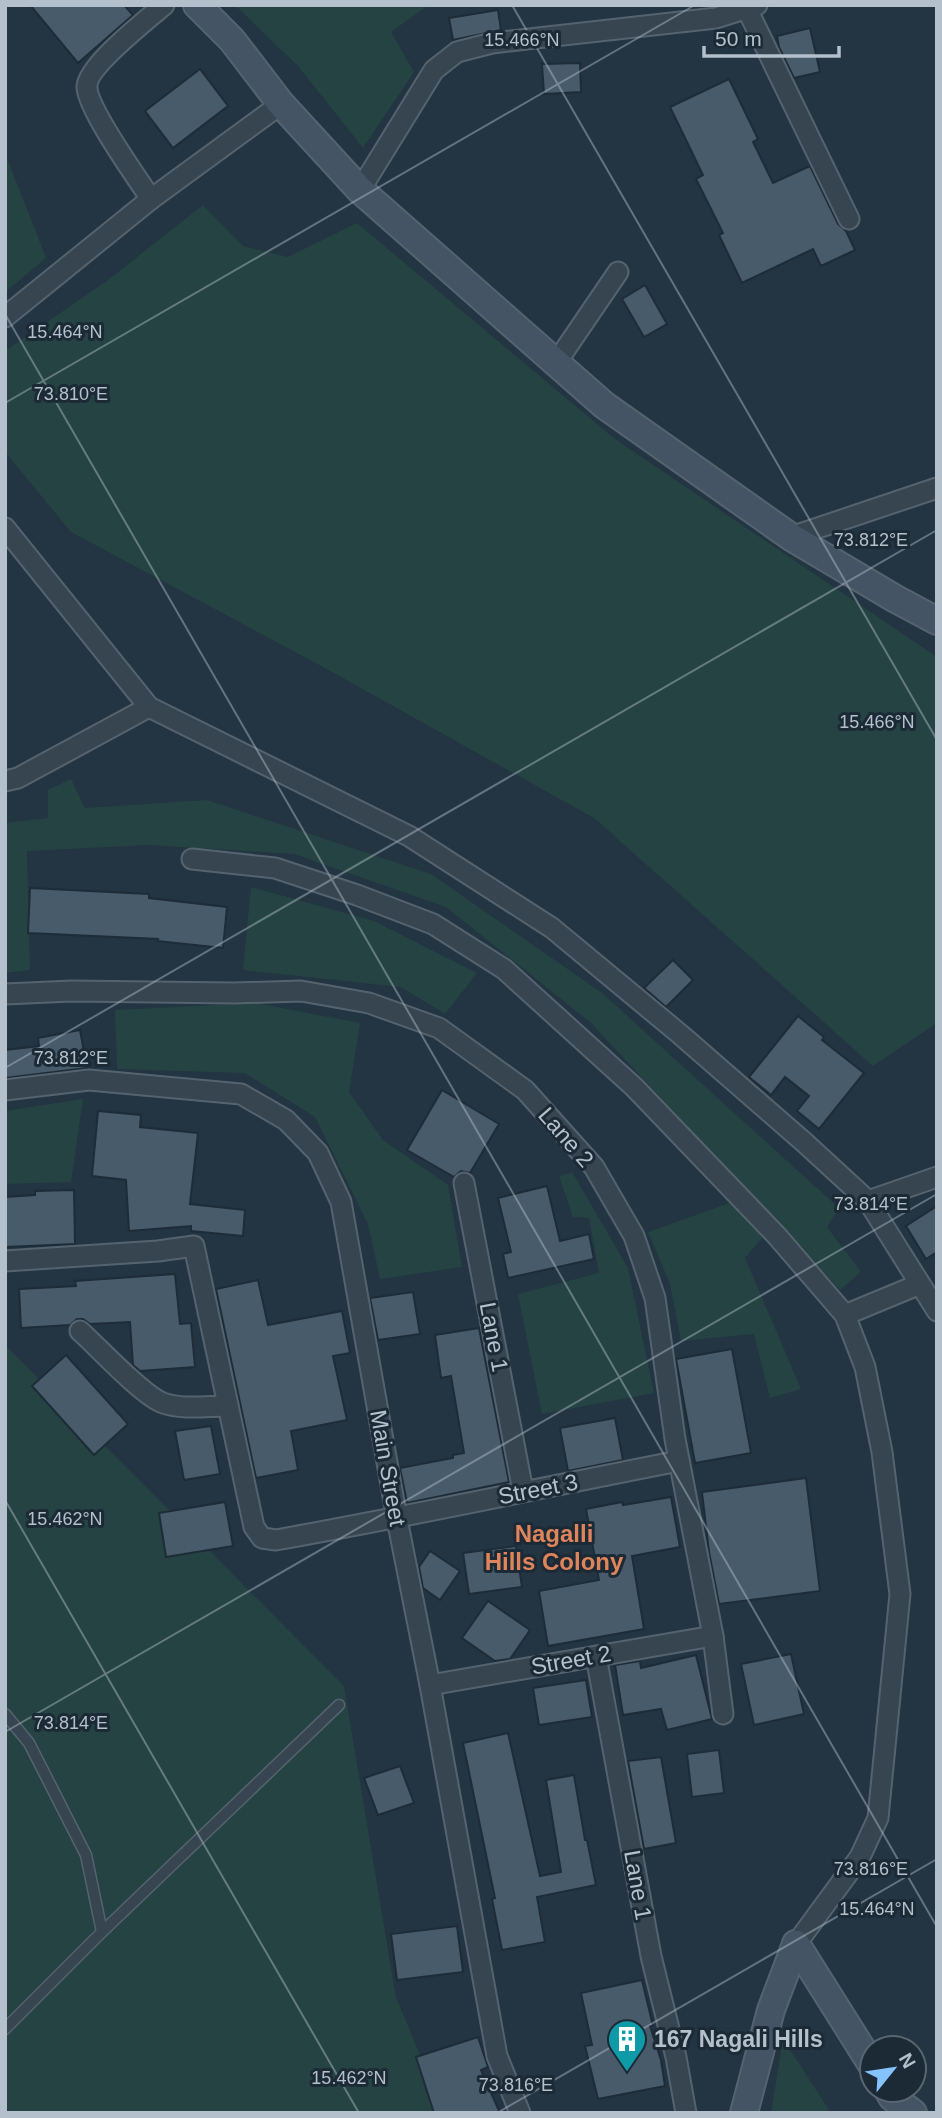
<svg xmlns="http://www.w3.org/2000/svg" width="942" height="2118" font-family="Arial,sans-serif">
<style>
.green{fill:#254342}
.building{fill:#485b6b;stroke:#1e2c38;stroke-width:2}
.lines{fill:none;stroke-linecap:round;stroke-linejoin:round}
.lane-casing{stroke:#55636f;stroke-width:13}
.street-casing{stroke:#55636f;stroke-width:23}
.secondary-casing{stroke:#55636f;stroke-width:30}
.lane{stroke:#374551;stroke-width:10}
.street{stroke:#374551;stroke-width:19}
.secondary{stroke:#455465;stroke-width:26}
.ticks{fill:none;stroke:#b4c0cc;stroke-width:2;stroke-opacity:0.45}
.labels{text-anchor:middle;stroke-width:6;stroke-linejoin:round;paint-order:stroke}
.street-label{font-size:23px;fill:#b4c0cc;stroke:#1c2a36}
.poi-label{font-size:23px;font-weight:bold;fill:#b4c0cc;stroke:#1c2a36;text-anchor:start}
.neighbourhood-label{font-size:24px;font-weight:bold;fill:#df845b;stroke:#1c2a36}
.ticks-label{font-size:18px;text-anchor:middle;fill:#b4c0cc;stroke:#1c2a36;stroke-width:6;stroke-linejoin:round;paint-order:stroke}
</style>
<rect width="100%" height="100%" fill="#233442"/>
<g class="green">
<polygon points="235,5 429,5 391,32 414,72 363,148 298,66"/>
<polygon points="5,153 46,258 5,292"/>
<polygon points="203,205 243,246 288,257 357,223 615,439 937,657 937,1023 873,1066 594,818 323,667 71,532 5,452 5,351 108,280"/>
<polygon points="71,779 85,808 207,800 431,874 602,993 839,1208 827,1227 861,1272 840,1290 591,1023 446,907 294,854 148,845 27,851 30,970 5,973 5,823 48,818 48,790"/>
<polygon points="251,887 374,921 477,973 445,1014 401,987 243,970"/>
<polygon points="256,1003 360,1023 349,1092 383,1140 448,1185 462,1267 380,1279 368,1224 315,1117 245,1073 117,1069 115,1010"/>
<polygon points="83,1099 71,1182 5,1184 5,1111"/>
<polygon points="572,1172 628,1268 654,1393 542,1414 518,1294 599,1273 589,1218 573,1217 559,1176"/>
<polygon points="735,1201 763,1237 745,1258 801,1389 770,1398 754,1334 681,1341 670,1284 648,1232"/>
<polygon points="5,1345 344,1686 396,1997 444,2113 5,2113"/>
<polygon points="783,2039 831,2113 771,2113"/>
</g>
<g class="building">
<polygon points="30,5 124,5 133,15 78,63"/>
<polygon points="498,10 501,30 453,40 449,18"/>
<polygon points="810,28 820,72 794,78 779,47 777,36"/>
<polygon points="580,63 581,92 544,94 542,64"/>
<polygon points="200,69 228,106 173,148 145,111"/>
<polygon points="729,79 758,139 753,142 773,183 810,166 838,224 846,231 855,250 821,266 813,249 742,283 719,235 723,233 696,179 703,175 670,107"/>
<polygon points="645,285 667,324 644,337 622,299"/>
<polygon points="30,888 149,894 149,898 227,907 223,948 157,941 158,939 28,933"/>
<polygon points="673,960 693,980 666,1007 644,988"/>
<polygon points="798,1016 824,1037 822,1040 864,1073 819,1129 797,1111 809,1096 785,1077 771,1095 749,1077"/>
<polygon points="80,1030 87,1068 5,1078 5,1050 39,1046 38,1038"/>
<polygon points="442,1090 499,1124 470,1173 461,1171 454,1177 407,1150"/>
<polygon points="98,1111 141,1115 140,1127 198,1133 190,1204 245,1210 243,1236 191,1231 191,1226 129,1231 126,1180 92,1176"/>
<polygon points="547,1186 560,1241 589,1234 594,1259 508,1278 503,1254 511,1252 498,1198"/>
<polygon points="74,1190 75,1244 5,1247 5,1197 35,1195 35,1191"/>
<polygon points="937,1206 937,1252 926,1259 906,1226"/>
<polygon points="175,1274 180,1324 191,1323 195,1367 140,1371 133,1365 130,1322 90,1324 83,1319 77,1319 70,1325 21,1328 19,1289 76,1286 75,1281"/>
<polygon points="258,1280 268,1325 342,1311 350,1353 333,1356 347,1420 291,1431 298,1470 256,1478 216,1289"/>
<polygon points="413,1292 420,1334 378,1340 370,1298"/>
<polygon points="479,1328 509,1482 407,1503 400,1468 453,1458 453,1455 464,1453 451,1376 441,1378 435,1335"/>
<polygon points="732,1349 751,1453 695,1463 676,1359"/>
<polygon points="66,1355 128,1424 94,1455 32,1386"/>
<polygon points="615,1418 623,1460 568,1471 560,1428"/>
<polygon points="211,1426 220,1474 184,1480 175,1431"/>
<polygon points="806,1478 820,1591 719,1604 709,1552 702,1492"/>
<polygon points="671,1497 680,1547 632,1556 644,1629 548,1646 539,1591 599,1580 586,1509 622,1502 623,1505"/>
<polygon points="225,1502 233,1546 166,1557 159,1513"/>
<polygon points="516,1546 522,1587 469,1594 463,1553"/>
<polygon points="430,1551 460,1571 440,1600 423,1588 419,1567"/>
<polygon points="488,1601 530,1630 510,1659 495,1661 462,1638"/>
<polygon points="791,1654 804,1714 754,1725 741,1664"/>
<polygon points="696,1655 712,1719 667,1730 661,1709 623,1715 615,1665 640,1661 641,1668"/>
<polygon points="586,1680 592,1717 539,1725 533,1688"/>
<polygon points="508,1733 540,1876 561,1872 546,1780 574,1775 585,1840 587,1840 596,1885 537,1897 545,1942 502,1950 492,1899 495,1898 463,1743"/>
<polygon points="719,1750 724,1793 692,1797 687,1754"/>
<polygon points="661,1757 676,1843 644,1849 628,1761"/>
<polygon points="400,1766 414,1803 378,1815 364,1778"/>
<polygon points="457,1926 463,1972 397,1980 391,1934"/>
<polygon points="642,1980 653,2026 650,2026 661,2060 665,2086 598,2099 585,2046 592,2045 581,1993"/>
<polygon points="478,2037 488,2067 481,2070 500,2113 434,2113 416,2057"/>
</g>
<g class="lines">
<defs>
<g id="lane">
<polyline points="5,1714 29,1743 86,1855 102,1932"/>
<polyline points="5,2029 102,1932 339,1705"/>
</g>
<g id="street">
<polyline points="747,9 849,219"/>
<polyline points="360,190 434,70 457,52 492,43 716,18 757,5"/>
<path d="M151,199C137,178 87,108 87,87C86,67 149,18 164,5"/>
<polyline points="5,317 151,199 281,104"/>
<polyline points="556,363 618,272"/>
<polyline points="5,528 149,707 409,836 552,928 681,1035 805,1143 868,1201 937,1311"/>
<polyline points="791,537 937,488"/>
<polyline points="5,781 18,778 149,707"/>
<polyline points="192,859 275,868 357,895 433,924 504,969 634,1087 777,1236 845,1315 865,1367 882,1452 900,1594 878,1818 860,1857 796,1944"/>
<polyline points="5,994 72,991 234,993 301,991 369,1003 439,1028 525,1090 594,1167 634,1236 655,1298 675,1439 713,1636 723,1714"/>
<polyline points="5,1090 89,1080 241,1094 286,1120 318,1153 341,1202 397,1519 430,1685 497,2056 520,2113"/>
<polyline points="464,1183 523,1491"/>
<polyline points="868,1201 937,1177"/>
<path d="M5,1261L158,1251L194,1246L254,1527L262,1538L276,1540C411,1516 545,1487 679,1461"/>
<polyline points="845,1315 920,1284"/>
<path d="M80,1331C98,1347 143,1396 163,1403C183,1410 207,1406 228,1406"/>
<polyline points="596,1656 651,1956 676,2057 686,2113"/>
<polyline points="430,1685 713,1636"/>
</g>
<g id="secondary">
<polyline points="197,5 232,40 281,104 360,190 604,405 791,537 894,598 937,621"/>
<polyline points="796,1944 872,2065"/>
<polyline points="888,2090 892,2097 913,2113"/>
<polyline points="744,2113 771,2010 796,1944"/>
</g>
</defs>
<use href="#lane" class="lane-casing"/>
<use href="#street" class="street-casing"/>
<use href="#secondary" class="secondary-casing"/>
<use href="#lane" class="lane"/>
<use href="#street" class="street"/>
<use href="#secondary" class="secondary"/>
</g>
<path class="ticks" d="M512,5L937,740M5,314L937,1927M5,403L695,5M5,1068L937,530M5,1500L359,2113M5,1732L937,1194M497,2113L937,1859"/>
<defs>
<symbol id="building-pin" viewBox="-11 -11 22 30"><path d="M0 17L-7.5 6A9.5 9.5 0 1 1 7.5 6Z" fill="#0f9aa8" stroke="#1c2a36"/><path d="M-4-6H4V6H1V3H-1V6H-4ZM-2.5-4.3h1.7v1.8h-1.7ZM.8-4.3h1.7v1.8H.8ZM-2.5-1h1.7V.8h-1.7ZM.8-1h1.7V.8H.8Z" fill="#fff"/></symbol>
</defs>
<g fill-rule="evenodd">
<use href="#building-pin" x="605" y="2017" width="44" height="60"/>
</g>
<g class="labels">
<g class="street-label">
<text transform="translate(566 1137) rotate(49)" y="8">Lane 2</text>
<text transform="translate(494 1337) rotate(79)" y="8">Lane 1</text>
<text transform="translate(388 1468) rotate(80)" y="8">Main Street</text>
<text transform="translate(538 1489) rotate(-11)" y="8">Street 3</text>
<text transform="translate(571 1660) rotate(-10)" y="8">Street 2</text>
<text transform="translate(638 1885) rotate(80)" y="8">Lane 1</text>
</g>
<g class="poi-label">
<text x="654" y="2047">167 Nagali Hills</text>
</g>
<g class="neighbourhood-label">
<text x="554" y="1542">Nagalli<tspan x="554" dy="28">Hills Colony</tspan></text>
</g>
</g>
<g class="ticks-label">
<text x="522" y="46">15.466°N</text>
<text x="65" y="338">15.464°N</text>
<text x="71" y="400">73.810°E</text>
<text x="871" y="546">73.812°E</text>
<text x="877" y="728">15.466°N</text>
<text x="71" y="1064">73.812°E</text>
<text x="871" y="1210">73.814°E</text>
<text x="65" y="1525">15.462°N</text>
<text x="71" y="1729">73.814°E</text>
<text x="871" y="1875">73.816°E</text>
<text x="877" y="1915">15.464°N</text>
<text x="349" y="2084">15.462°N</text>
<text x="516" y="2091">73.816°E</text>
</g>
<rect width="942" height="2118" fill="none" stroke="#b4c0cc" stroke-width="14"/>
<g transform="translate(893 2069) rotate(60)"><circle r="33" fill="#1c2a36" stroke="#596672" stroke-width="2"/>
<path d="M0-5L12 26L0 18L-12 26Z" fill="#85c3ff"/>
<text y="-10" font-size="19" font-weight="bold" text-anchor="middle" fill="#b4c0cc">N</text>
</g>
<path d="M704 46v10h135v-10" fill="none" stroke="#b4c0cc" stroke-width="3.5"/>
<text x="715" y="46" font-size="21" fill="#b4c0cc" stroke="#1c2a36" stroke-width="5" paint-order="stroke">50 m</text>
</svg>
